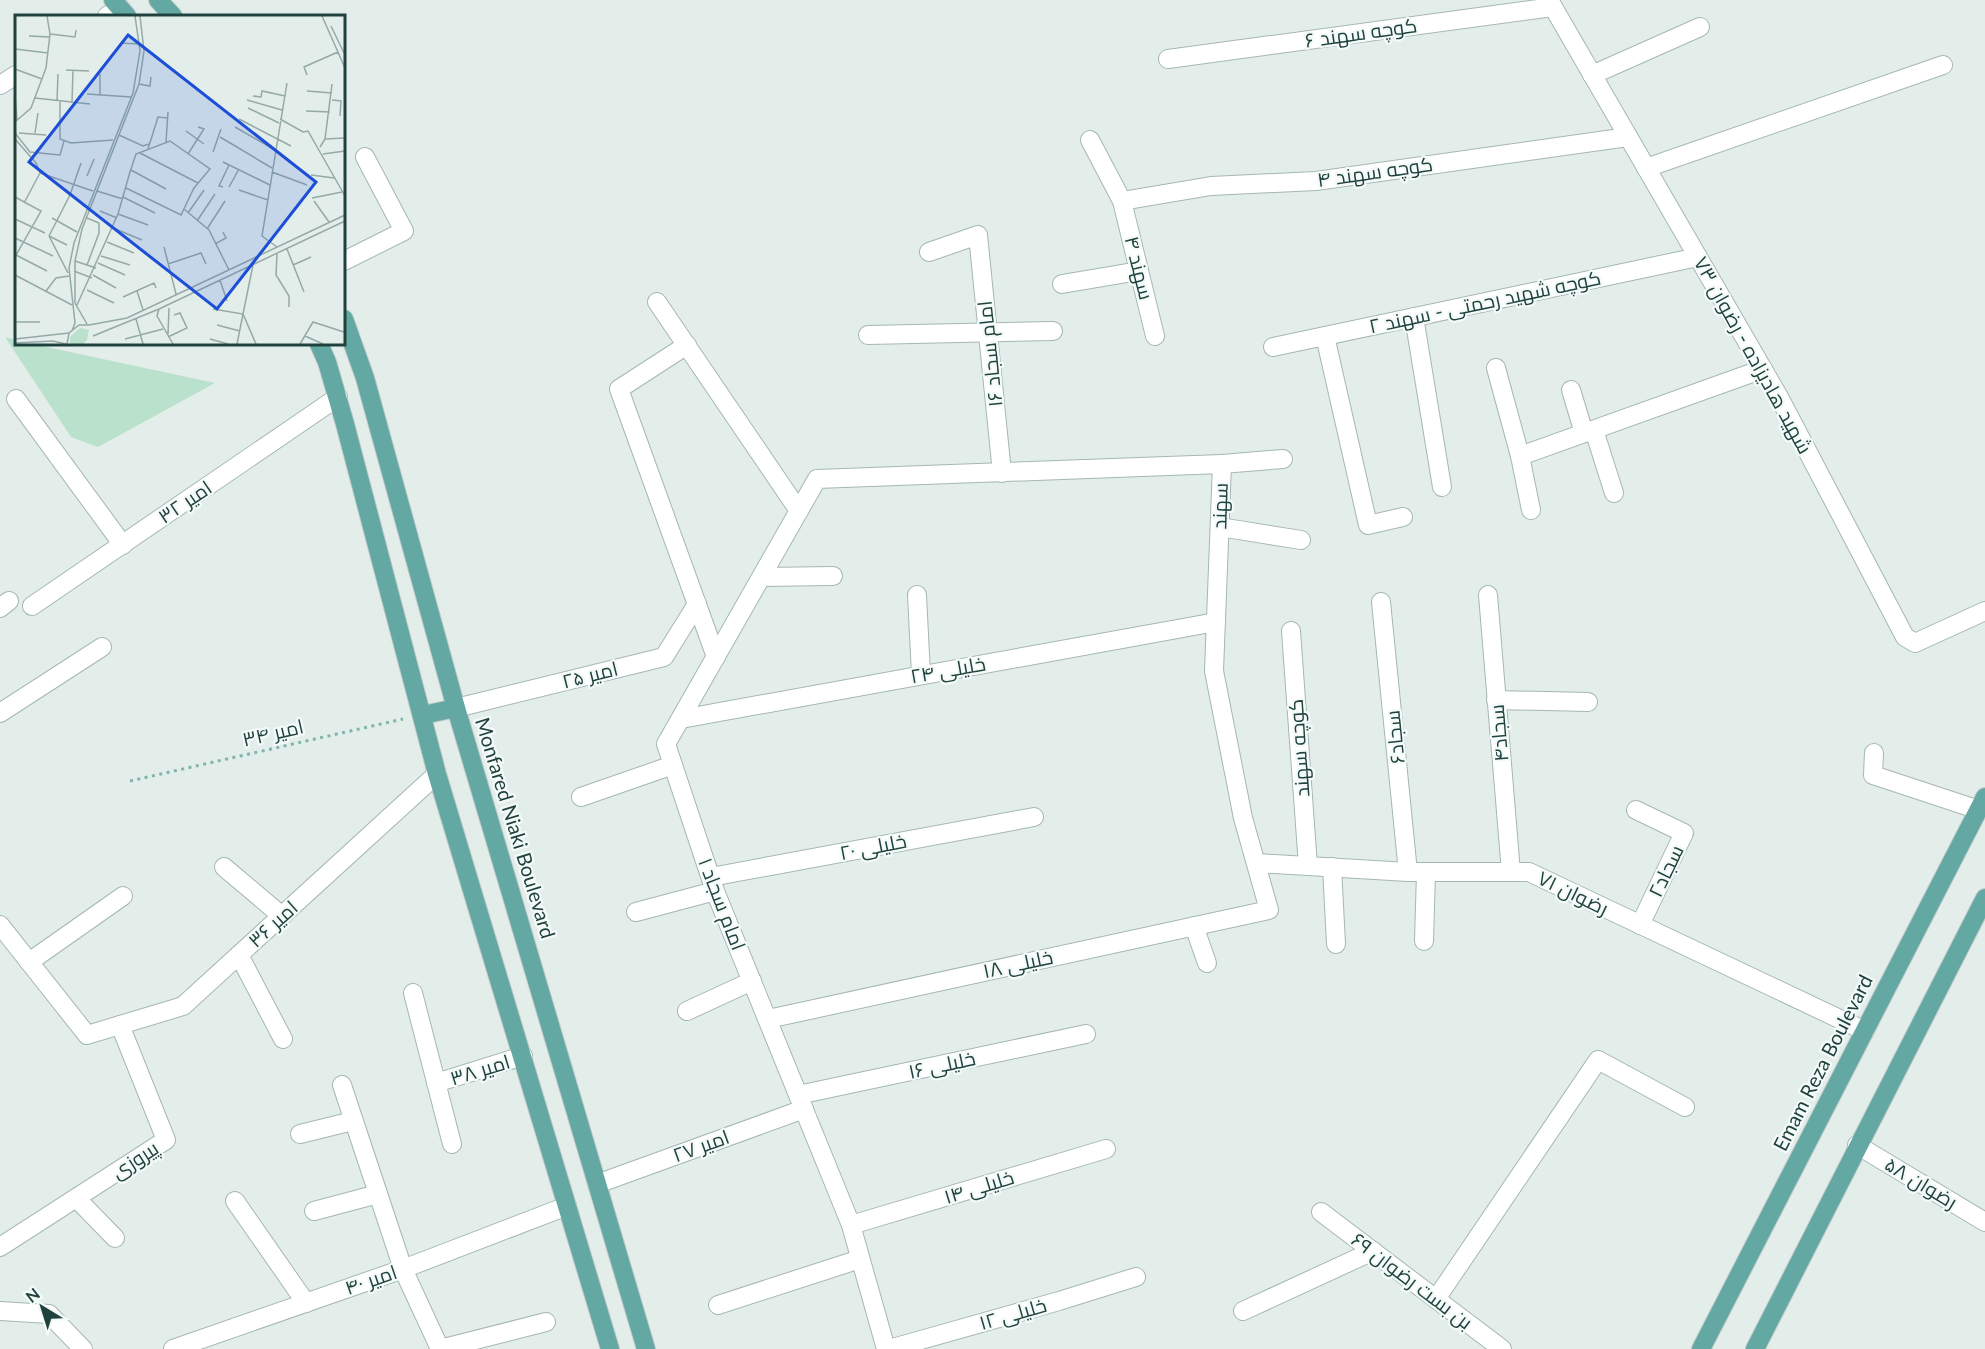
<svg xmlns="http://www.w3.org/2000/svg" width="1985" height="1349" font-family="Lato,Cairo,sans-serif">
<style>
.green{fill:#bae1cb}
.lines{fill:none;stroke-linecap:round;stroke-linejoin:round}
.street-casing{stroke:#a5b7b4;stroke-width:20}
.primary-casing{stroke:#c1cac9;stroke-width:20}
.path{stroke:#80b5ad;stroke-width:3;stroke-dasharray:3 4.5;stroke-linecap:butt}
.street{stroke:#fff;stroke-width:18}
.primary{stroke:#63a8a2;stroke-width:18}
.labels{text-anchor:middle;stroke-width:4.5;stroke-linejoin:round;paint-order:stroke}
.street-label{font-size:20px;fill:#20423e;stroke:#f4faf8}
.inset-road{fill:none;stroke:#95a9a6;stroke-width:1.5}
.view{fill:#1d4ed8;fill-opacity:0.15;stroke:#1d4ed8;stroke-width:3}
.inset-edge{fill:none;stroke:#20423e;stroke-width:3}
</style>
<rect width="100%" height="100%" fill="#e3eeeb"/>
<polygon class="green" points="5,337 16,340 16,344 33,344 215,383 98,447 71,437"/>
<g class="lines">
<defs>
<g id="street">
<polyline points="1549,0 1779,397 1905,637 1915,643 1985,611"/>
<polyline points="107,16 120,8"/>
<polyline points="1168,59 1553,7"/>
<polyline points="1592,75 1700,27"/>
<polyline points="0,85 16,75"/>
<polyline points="1090,140 1122,201 1155,336"/>
<polyline points="1646,168 1943,65"/>
<polyline points="1122,201 1211,186 1316,181 1628,137"/>
<polyline points="929,252 978,235 1002,473"/>
<polyline points="344,261 404,231 365,157"/>
<polyline points="1062,284 1139,271"/>
<polyline points="657,302 799,511"/>
<polyline points="1414,317 1442,487"/>
<polyline points="868,335 1053,331"/>
<polyline points="1325,336 1368,525 1403,517"/>
<polyline points="687,345 619,389 716,657"/>
<polyline points="1273,347 1698,257"/>
<polyline points="1496,368 1520,456 1531,510"/>
<polyline points="1571,390 1584,433"/>
<polyline points="16,399 123,545"/>
<polyline points="1594,430 1614,493"/>
<polyline points="1520,456 1763,369"/>
<polyline points="1222,464 1283,459"/>
<polyline points="1220,527 1301,540"/>
<polyline points="762,577 833,576"/>
<polyline points="917,595 921,675"/>
<polyline points="1488,595 1511,872"/>
<polyline points="1381,602 1408,872"/>
<polyline points="32,606 338,397"/>
<polyline points="0,608 9,601"/>
<polyline points="1291,631 1308,866"/>
<polyline points="1496,700 1588,702"/>
<polyline points="456,708 664,657 697,604"/>
<polyline points="0,713 102,647"/>
<polyline points="681,719 1216,622"/>
<polyline points="1874,753 1873,775 1979,810"/>
<polyline points="581,797 673,765"/>
<polyline points="1636,810 1684,833 1640,925"/>
<polyline points="1256,863 1408,872 1529,872 1865,1031"/>
<polyline points="224,867 282,916"/>
<polyline points="1332,867 1336,944"/>
<polyline points="711,877 1034,817"/>
<polyline points="636,912 715,891"/>
<polyline points="0,925 87,1035 183,1006 437,774"/>
<polyline points="1194,926 1207,963"/>
<polyline points="1424,941 1426,872"/>
<polyline points="239,955 283,1039"/>
<polyline points="29,962 123,896"/>
<polyline points="413,993 452,1144"/>
<polyline points="687,1011 752,981"/>
<polyline points="768,1019 1269,910 1243,818 1214,671 1222,464 817,479 666,744 715,891 851,1225 886,1349"/>
<polyline points="436,1083 523,1056"/>
<polyline points="342,1085 403,1269 440,1349"/>
<polyline points="798,1095 1086,1034"/>
<polyline points="300,1134 353,1121"/>
<polyline points="1857,1145 1985,1222"/>
<polyline points="597,1184 804,1109"/>
<polyline points="76,1198 115,1238"/>
<polyline points="235,1201 306,1303"/>
<polyline points="314,1211 378,1194"/>
<polyline points="1321,1212 1502,1349"/>
<polyline points="851,1225 1106,1149"/>
<polyline points="0,1247 166,1140 120,1025"/>
<polyline points="1436,1299 1598,1060 1685,1107"/>
<polyline points="718,1305 860,1259"/>
<polyline points="0,1311 49,1314 83,1349"/>
<polyline points="1243,1311 1373,1251"/>
<polyline points="173,1349 403,1269 567,1206"/>
<polyline points="440,1349 546,1322"/>
<polyline points="889,1349 1059,1301 1136,1277"/>
</g>
<g id="primary">
<polyline points="113,0 127,16"/>
<polyline points="158,0 173,16"/>
<polyline points="344,319 365,378 456,708 646,1349"/>
<polyline points="319,344 327,362 345,424 437,774 610,1349"/>
<polyline points="423,715 456,708"/>
<polyline points="1701,1349 1985,797"/>
<polyline points="1755,1349 1985,898"/>
</g>
</defs>
<use href="#street" class="street-casing"/>
<use href="#primary" class="primary-casing"/>
<polyline class="path" points="130,781 403,719"/>
<use href="#street" class="street"/>
<use href="#primary" class="primary"/>
</g>
<g class="labels">
<g class="street-label">
<text transform="translate(1361 33) rotate(-8)" y="7">کوچه سهند ۶</text>
<text transform="translate(1375 172) rotate(-8)" y="7">کوچه سهند ۴</text>
<text transform="translate(1139 268) rotate(76)" y="7">سهند ۴</text>
<text transform="translate(1485 302) rotate(-12)" y="7">کوچه شهید رحمتی - سهند ۲</text>
<text transform="translate(990 354) rotate(-96)" y="7">امام سجاد ۱۶</text>
<text transform="translate(1753 355) rotate(61)" y="7">شهید هادیزاده - رضوان ۷۳</text>
<text transform="translate(185 502) rotate(-34)" y="7">امیر ۳۲</text>
<text transform="translate(1220 506) rotate(-88)" y="7">سهند</text>
<text transform="translate(948 670) rotate(-10)" y="7">خلیلی ۲۴</text>
<text transform="translate(590 675) rotate(-14)" y="7">امیر ۲۵</text>
<text transform="translate(273 733) rotate(-13)" y="7">امیر ۳۴</text>
<text transform="translate(1499 733) rotate(-95)" y="7">سجاد۴</text>
<text transform="translate(1395 737) rotate(-96)" y="7">سجاد۶</text>
<text transform="translate(1299 748) rotate(-94)" y="7">كوچه سهند</text>
<text transform="translate(515 828) rotate(73)" y="7">Monfared Niaki Boulevard</text>
<text transform="translate(873 847) rotate(-11)" y="7">خلیلی ۲۰</text>
<text transform="translate(1666 871) rotate(-64)" y="7">سجاد۲</text>
<text transform="translate(1573 893) rotate(26)" y="7">رضوان ۷۱</text>
<text transform="translate(722 904) rotate(69)" y="7">امام سجاد ۱</text>
<text transform="translate(273 924) rotate(-42)" y="7">امیر ۳۶</text>
<text transform="translate(1018 964) rotate(-12)" y="7">خلیلی ۱۸</text>
<text transform="translate(1823 1063) rotate(-63)" y="7">Emam Reza Boulevard</text>
<text transform="translate(942 1065) rotate(-12)" y="7">خلیلی ۱۶</text>
<text transform="translate(480 1070) rotate(-17)" y="7">امیر ۳۸</text>
<text transform="translate(701 1146) rotate(-20)" y="7">امیر ۲۷</text>
<text transform="translate(135 1160) rotate(-33)" y="7">پیروزی</text>
<text transform="translate(1921 1183) rotate(31)" y="7">رضوان ۵۸</text>
<text transform="translate(979 1187) rotate(-17)" y="7">خلیلی ۱۴</text>
<text transform="translate(371 1280) rotate(-19)" y="7">امیر ۴۰</text>
<text transform="translate(1412 1281) rotate(37)" y="7">بن بست رضوان ۶۹</text>
<text transform="translate(1013 1314) rotate(-16)" y="7">خلیلی ۱۲</text>
</g>
</g>
<g transform="translate(15 15)">
<rect width="330" height="330" fill="#e3eeeb"/>
<path d="M65,313L74,315L72,325L68,329H55V322Z" fill="#bae1cb"/>
<path class="inset-road" d="M307,1L330,53M316,11L330,40M35,19L60,22L61,15M14,21L35,22M106,28L124,29M0,34L33,38M0,54L27,64M51,55L74,56M292,60L289,52L323,37M124,69L135,71L136,62M292,76L317,78M72,79L116,82M85,80V59M0,81L2,105M238,81L246,82L247,76L270,81M20,83L75,89M232,85L267,95M317,85L326,86L325,101M42,86L43,59M45,86V124L56,128L98,125M57,87L58,55M233,93L264,108M291,96L315,97M224,104L276,131M265,104L288,117L293,116L330,181M0,107L16,93L31,53L35,19L32,1M220,112L260,135M171,116L189,129M0,118L15,137L45,140L49,126M4,118L31,120M20,118L23,98M104,120L128,131L134,129M205,122L257,153M0,124L21,148L25,158M310,124L317,69M151,127L153,97M305,132L310,124L330,123M133,134L143,102L153,103M198,137L206,114M125,138L183,168M173,139L189,114L183,112M308,139L330,136M208,147L255,170M116,155L151,174M257,157L292,170M25,158L78,176M296,160L319,163M72,161L79,144M208,172L204,171L214,150M214,172L224,154M224,175L253,185M82,176L108,184M0,182L26,196L0,242M108,182L140,198M297,183L327,177M299,186L314,207M9,188L25,158M169,194L194,215L214,255M85,196L102,203M173,198L189,175M103,199L133,210M37,203L62,217M72,203L84,208V218L72,250M0,204L30,218M182,206L200,179M98,213L127,225M192,214L210,186M34,221L55,180L66,148M34,221L53,258M34,221L52,230M0,223L38,241M92,227L119,238M200,229L211,223L208,217M149,232L161,279M262,232L247,221L272,68M272,234L289,277M262,239L261,260L274,281V292M1,240L32,256M86,241L115,250M60,246L81,253M83,248L110,260M153,249L186,238L191,249M238,250L228,299L241,329M278,250L296,242M59,256L77,263M0,260L57,290M78,260L101,273M205,265L212,286M72,275L99,288M31,276L41,263L54,261M122,276L128,295M108,282L139,268L141,273M62,290L103,199L115,157L121,139L155,126L195,154L179,173L166,200L111,173M144,294L142,301L158,329M198,294L228,299L222,329M121,304L128,329M0,307H25M72,309L60,288V246L67,214L124,69L129,36L125,1M74,310L112,303L330,200M202,310L225,316M57,316L60,308L54,253L59,228L118,78L125,36L120,1M153,319L154,293M78,321L144,294L330,206M290,321L308,329M153,322L172,313L165,298L159,300M0,324L54,318M110,324L148,314M195,324L213,329M0,328L38,326L51,329M52,329L54,318L64,310H74M285,329L298,307L329,317"/>
<path class="view" d="M113,20L301,167L202,294L14,147Z"/>
<rect width="330" height="330" class="inset-edge"/>
</g>
<g transform="translate(42 1307) rotate(322)" stroke="#f4faf8" stroke-width="4.5" paint-order="stroke">
<path d="M0-4.5L10 22L0 15L-10 22Z" fill="#20423e"/>
<text y="-9" font-size="16" font-weight="bold" text-anchor="middle" fill="#20423e">N</text>
</g>
</svg>
